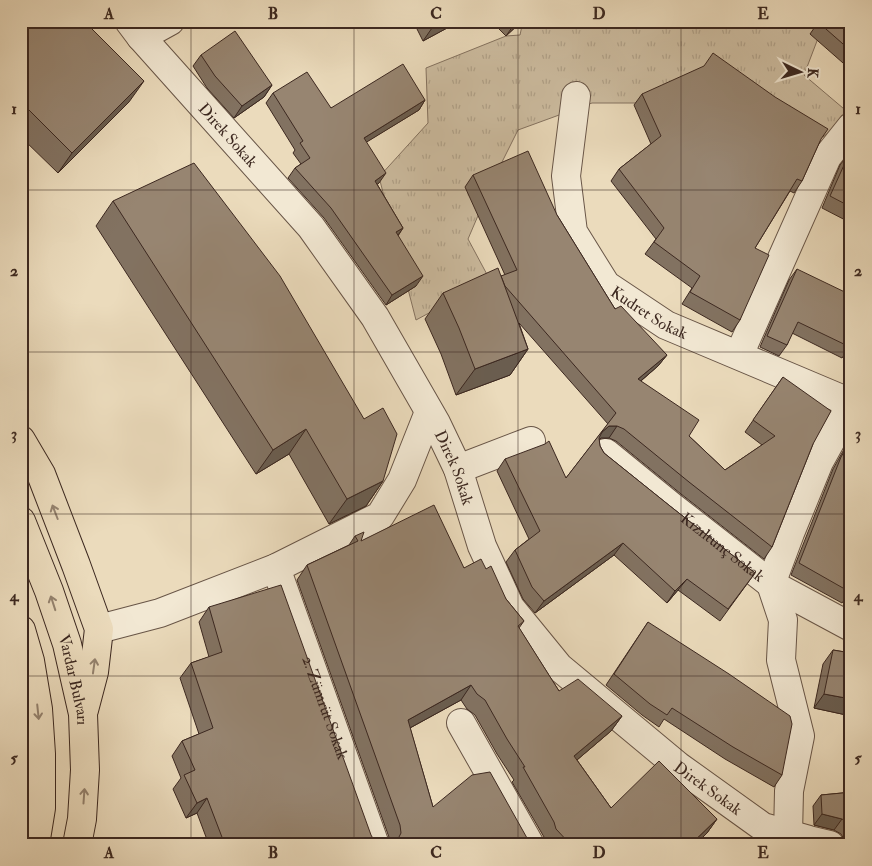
<svg xmlns="http://www.w3.org/2000/svg" width="872" height="866" font-family="'IM FELL Double Pica',serif">
<style>
.grass{fill:url(#grass-tufts);stroke:#847260}
.lines{fill:none;stroke-linecap:round;stroke-linejoin:round}
.minor-casing{stroke:#685547;stroke-width:30}
.major-casing{stroke:#3c2820;stroke-width:30}
.minor{stroke:#f2e8d3;stroke-width:28}
.major{stroke:#ebdbbc;stroke-width:28}
.wall{fill:#827261;stroke:#3c2820}
.shaded-wall{fill:#6a5d4f;stroke:#3c2820}
.building{fill:#978571;stroke:#3c2820}
.oneway{stroke:#94826e}
.grid{fill:none;stroke:#3c2820;stroke-width:1;stroke-opacity:0.55}
.labels{text-anchor:middle;stroke-width:5;stroke-linejoin:round;paint-order:stroke}
.street-label{font-size:16px;fill:#3c2820;stroke:#f2e8d3}
.neatline{fill:none;stroke:#3c2820;stroke-width:2}
.grid-label{font-size:16px;text-anchor:middle;font-weight:bold;fill:#3c2820}
</style>
<defs>
<pattern id="grass-tufts" width="24" height="20" patternUnits="userSpaceOnUse" patternTransform="scale(1.25)"><rect width="24" height="20" fill="#cdbda1"/><path d="M3 7l-1-3M5 7V3M7 7l1-3M15 17l-1-3M17 17v-4M19 17l1-3" fill="none" stroke="#b1a28a"/></pattern>
</defs>
<rect width="100%" height="100%" fill="#ebdbbc"/>
<filter id="stains"><feTurbulence type="fractalNoise" baseFrequency=".004" numOctaves="4"/><feColorMatrix values="0 0 0 0 .2 0 0 0 0 .09 0 0 0 0 .02 0 0 0 .5 -.17"/></filter>
<radialGradient id="worn" r=".72"><stop offset=".6" stop-color="#630" stop-opacity="0"/><stop offset="1" stop-color="#630" stop-opacity=".3"/></radialGradient>
<polygon class="grass" points="523,21 812,21 820,33 804,75 850,114 823,137 654,103 592,103 518,130 495,176 468,239 490,280 416,320 379,177 428,123 426,68 506,36 520,35"/>
<g class="lines">
<defs>
<g id="minor">
<path id="s1" d="M129,21L141,37L311,227L375,317L436,423L458,469L482,546L510,607L559,667L678,766L763,827L809,840L830,845"/>
<polyline points="141,37 170,21"/>
<path id="s2" d="M576,96L566,176L573,232L606,285L666,325L851,403"/>
<polyline points="739,355 827,157 851,127"/>
<path id="s3" d="M606,453L671,506L771,584L851,627"/>
<polyline points="458,469 531,441"/>
<path id="s4" d="M276,568L375,845"/>
<polyline points="99,629 160,613 276,568 380,516 402,480 429,412"/>
<polyline points="461,723 530,845"/>
<polyline points="788,835 789,791 800,736 781,660 783,620 771,584 790,533 819,462 851,404"/>
</g>
<g id="major">
<polyline points="21,440 41,474 76,565 99,629 94,672 84,710"/>
<path id="s5" d="M21,521L49,591L67,644L83,714L85,770L82,819L77,845"/>
<polyline points="21,630 30,661 38,709 41,754 41,808 35,845"/>
</g>
</defs>
<use href="#minor" class="minor-casing"/>
<use href="#major" class="major-casing"/>
<use href="#minor" class="minor"/>
<use href="#major" class="major"/>
</g>
<g class="wall">
<polygon points="21,21 129,102 58,173 21,137"/>
<polygon points="413,21 460,21 423,41"/>
<polygon points="491,21 522,21 506,36"/>
<polygon points="819,21 851,21 851,70 810,34"/>
<polygon points="201,55 272,85 264,97 234,118 207,88 193,66"/>
<polygon points="273,93 331,108 425,100 419,110 366,142 379,183 377,184 403,228 398,236 416,286 386,305 324,218 288,178 295,168 301,164 293,153 295,150 266,103"/>
<polygon points="642,94 820,141 802,181 794,193 790,191 755,248 740,320 732,332 682,304 692,288 645,254 656,239 611,181 619,169 651,144 634,105"/>
<polygon points="851,151 851,223 822,208 840,165"/>
<polygon points="473,175 557,215 615,309 667,355 658,366 641,381 689,436 725,470 762,445 745,432 783,377 813,444 772,547 764,559 681,494 616,441 609,438 601,438 599,440 600,446 604,453 670,506 755,573 720,621 678,590 667,603 614,555 535,613 523,599 506,562 515,550 529,539 497,471 505,459 566,478 608,424 519,323 528,349 510,375 456,395 441,354 425,319 443,293 505,275 465,187"/>
<polygon points="113,201 383,481 366,506 329,524 289,454 256,474 96,226"/>
<polygon points="797,269 850,347 842,358 792,333 787,345 779,356 760,347 789,280"/>
<polygon points="851,437 851,591 842,603 791,575 833,469"/>
<polygon points="355,536 361,541 464,568 486,569 506,599 524,621 519,628 559,691 622,716 611,731 577,760 611,808 717,819 707,833 695,845 546,845 545,844 544,837 512,782 514,780 497,754 475,715 467,709 461,700 410,728 433,807 527,838 390,845 390,840 297,580 307,565 349,545"/>
<polygon points="209,607 375,842 381,845 209,845 197,813 186,818 173,789 181,778 172,756 182,741 199,734 180,678 191,663 209,657 199,622"/>
<polygon points="648,622 782,775 774,787 725,759 664,719 659,727 642,715 606,685"/>
<polygon points="833,650 851,653 851,716 814,708 823,664"/>
<polygon points="851,792 851,845 845,845 845,841 841,834 834,830 814,825 813,806 821,795 842,793"/>
</g>
<g class="shaded-wall">
<polygon points="444,21 460,21 423,41 432,28"/>
<polygon points="517,21 522,21 506,36 515,23"/>
<polygon points="144,81 129,102 58,173 72,153"/>
<polygon points="272,85 264,97 234,118 242,106"/>
<polygon points="425,100 419,110 357,148 364,138"/>
<polygon points="386,173 379,183 368,191 375,181"/>
<polygon points="403,228 396,238 396,232"/>
<polygon points="423,276 416,286 386,305 392,295"/>
<polygon points="528,349 510,375 456,395 475,369"/>
<polygon points="667,355 658,366 629,391 638,379"/>
<polygon points="609,426 617,426 609,438 601,438 594,444 602,432"/>
<polygon points="306,429 289,454 256,474 273,450"/>
<polygon points="383,481 366,506 329,524 347,499"/>
<polygon points="623,543 614,555 535,613 544,601"/>
<polygon points="687,579 678,590 667,603 675,591"/>
<polygon points="471,685 461,700 397,735 408,720"/>
<polygon points="824,694 851,699 851,716 814,708"/>
<polygon points="622,716 611,731 564,771 574,756"/>
<polygon points="207,798 197,813 186,818 197,803"/>
<polygon points="822,814 842,819 834,830 814,825"/>
<polygon points="717,819 707,833 695,845 690,845"/>
</g>
<g class="building">
<polygon points="21,21 84,21 144,81 72,153 21,102"/>
<polygon points="428,21 444,21 432,28"/>
<polygon points="819,21 851,21 851,51 818,22"/>
<polygon points="235,31 272,85 242,106 215,76 201,55"/>
<polygon points="713,53 775,97 828,129 821,139 802,181 797,179 755,248 769,255 740,320 690,292 700,276 654,242 664,228 619,169 661,136 642,94 704,66"/>
<polygon points="403,64 425,100 364,138 386,173 375,181 403,228 396,232 423,276 392,295 331,208 295,168 310,158 300,143 303,141 273,93 307,72 331,108"/>
<polygon points="528,151 557,215 615,309 621,306 667,355 638,379 699,420 689,436 725,470 775,436 753,420 783,377 831,411 813,444 772,547 689,482 624,429 617,426 609,426 602,432 599,438 600,446 604,453 670,506 755,573 728,609 687,579 675,591 623,543 544,601 532,587 515,550 540,531 505,459 545,444 549,441 566,478 616,413 505,286 501,276 517,270 473,175"/>
<polygon points="851,151 851,207 830,196 849,154"/>
<polygon points="194,163 280,276 364,419 383,408 397,434 383,481 347,499 306,429 273,450 113,201"/>
<polygon points="498,268 528,349 475,369 459,328 443,293"/>
<polygon points="797,269 851,295 851,345 850,347 798,322 787,345 767,336"/>
<polygon points="851,440 851,591 850,592 799,563 841,457"/>
<polygon points="434,505 464,568 481,559 486,569 491,566 506,599 524,621 518,626 559,691 578,679 622,716 574,756 611,808 659,761 717,819 690,845 571,845 556,829 554,822 523,767 525,767 507,739 485,700 477,694 471,685 408,720 433,807 472,775 490,772 527,838 533,845 390,845 397,841 401,833 400,825 307,565 358,541 355,536 364,532 361,541"/>
<polygon points="281,585 371,835 375,842 381,845 225,845 207,798 197,803 184,775 195,770 182,741 213,728 191,663 222,652 209,607"/>
<polygon points="648,622 729,674 790,716 792,724 782,775 733,747 672,708 667,715 650,704 614,674"/>
<polygon points="833,650 851,653 851,699 824,694"/>
<polygon points="851,792 851,826 849,823 842,819 822,814 821,795 842,793"/>
</g>
<defs><path id="oneway-shaft" d="M-6 0H5M1.5-3L5.5 0L1.5 3" fill="none" stroke-width="1.6" stroke-linecap="round" stroke-linejoin="round" transform="scale(1.25)"/></defs>
<g class="oneway">
<use href="#oneway-shaft" transform="translate(55 512) rotate(-111)"/>
<use href="#oneway-shaft" transform="translate(53 603) rotate(-108)"/>
<use href="#oneway-shaft" transform="translate(94 666) rotate(-82)"/>
<use href="#oneway-shaft" transform="translate(38 712) rotate(84)"/>
<use href="#oneway-shaft" transform="translate(84 796) rotate(-86)"/>
</g>
<path class="grid" d="M191,21V845M354,21V845M518,21V845M681,21V845M21,190H851M21,352H851M21,514H851M21,676H851"/>
<g class="labels">
<g class="street-label">
<text dy="6" stroke="none"><textPath href="#s1" startOffset="151">Direk Sokak</textPath></text>
<text dy="6" stroke="none"><textPath href="#s2" startOffset="251">Kudret Sokak</textPath></text>
<text dy="6" stroke="none"><textPath href="#s1" startOffset="556">Direk Sokak</textPath></text>
<text dy="6" stroke="none"><textPath href="#s3" startOffset="150">Kızıltunç Sokak</textPath></text>
<text dy="6" stroke="none"><textPath href="#s5" startOffset="168">Vardar Bulvarı</textPath></text>
<text dy="6" stroke="none"><textPath href="#s4" startOffset="148">2. Zümrüt Sokak</textPath></text>
<text dy="6" stroke="none"><textPath href="#s1" startOffset="976">Direk Sokak</textPath></text>
</g>
</g>
<rect width="872" height="866" fill="none" stroke="#ebdbbc" stroke-width="55"/>
<g transform="translate(800 72) rotate(95)" stroke="#f2e8d3" stroke-width="4" paint-order="stroke">
<path d="M0-4L9 19L0 12L-9 19Z" fill="#3c2820"/>
<text y="-8" font-size="14" font-weight="bold" text-anchor="middle" fill="#3c2820">K</text>
</g>
<rect x="28" y="28" width="816" height="810" class="neatline"/>
<g class="grid-label">
<text x="109" y="19">A</text>
<text x="273" y="19">B</text>
<text x="436" y="19">C</text>
<text x="599" y="19">D</text>
<text x="763" y="19">E</text>
<text x="14" y="114">1</text>
<text x="858" y="114">1</text>
<text x="14" y="276">2</text>
<text x="858" y="276">2</text>
<text x="14" y="439">3</text>
<text x="858" y="439">3</text>
<text x="14" y="601">4</text>
<text x="858" y="601">4</text>
<text x="14" y="763">5</text>
<text x="858" y="763">5</text>
<text x="109" y="858">A</text>
<text x="273" y="858">B</text>
<text x="436" y="858">C</text>
<text x="599" y="858">D</text>
<text x="763" y="858">E</text>
</g>
<rect width="100%" height="100%" filter="url(#stains)"/>
<rect width="100%" height="100%" fill="url(#worn)"/>
</svg>
